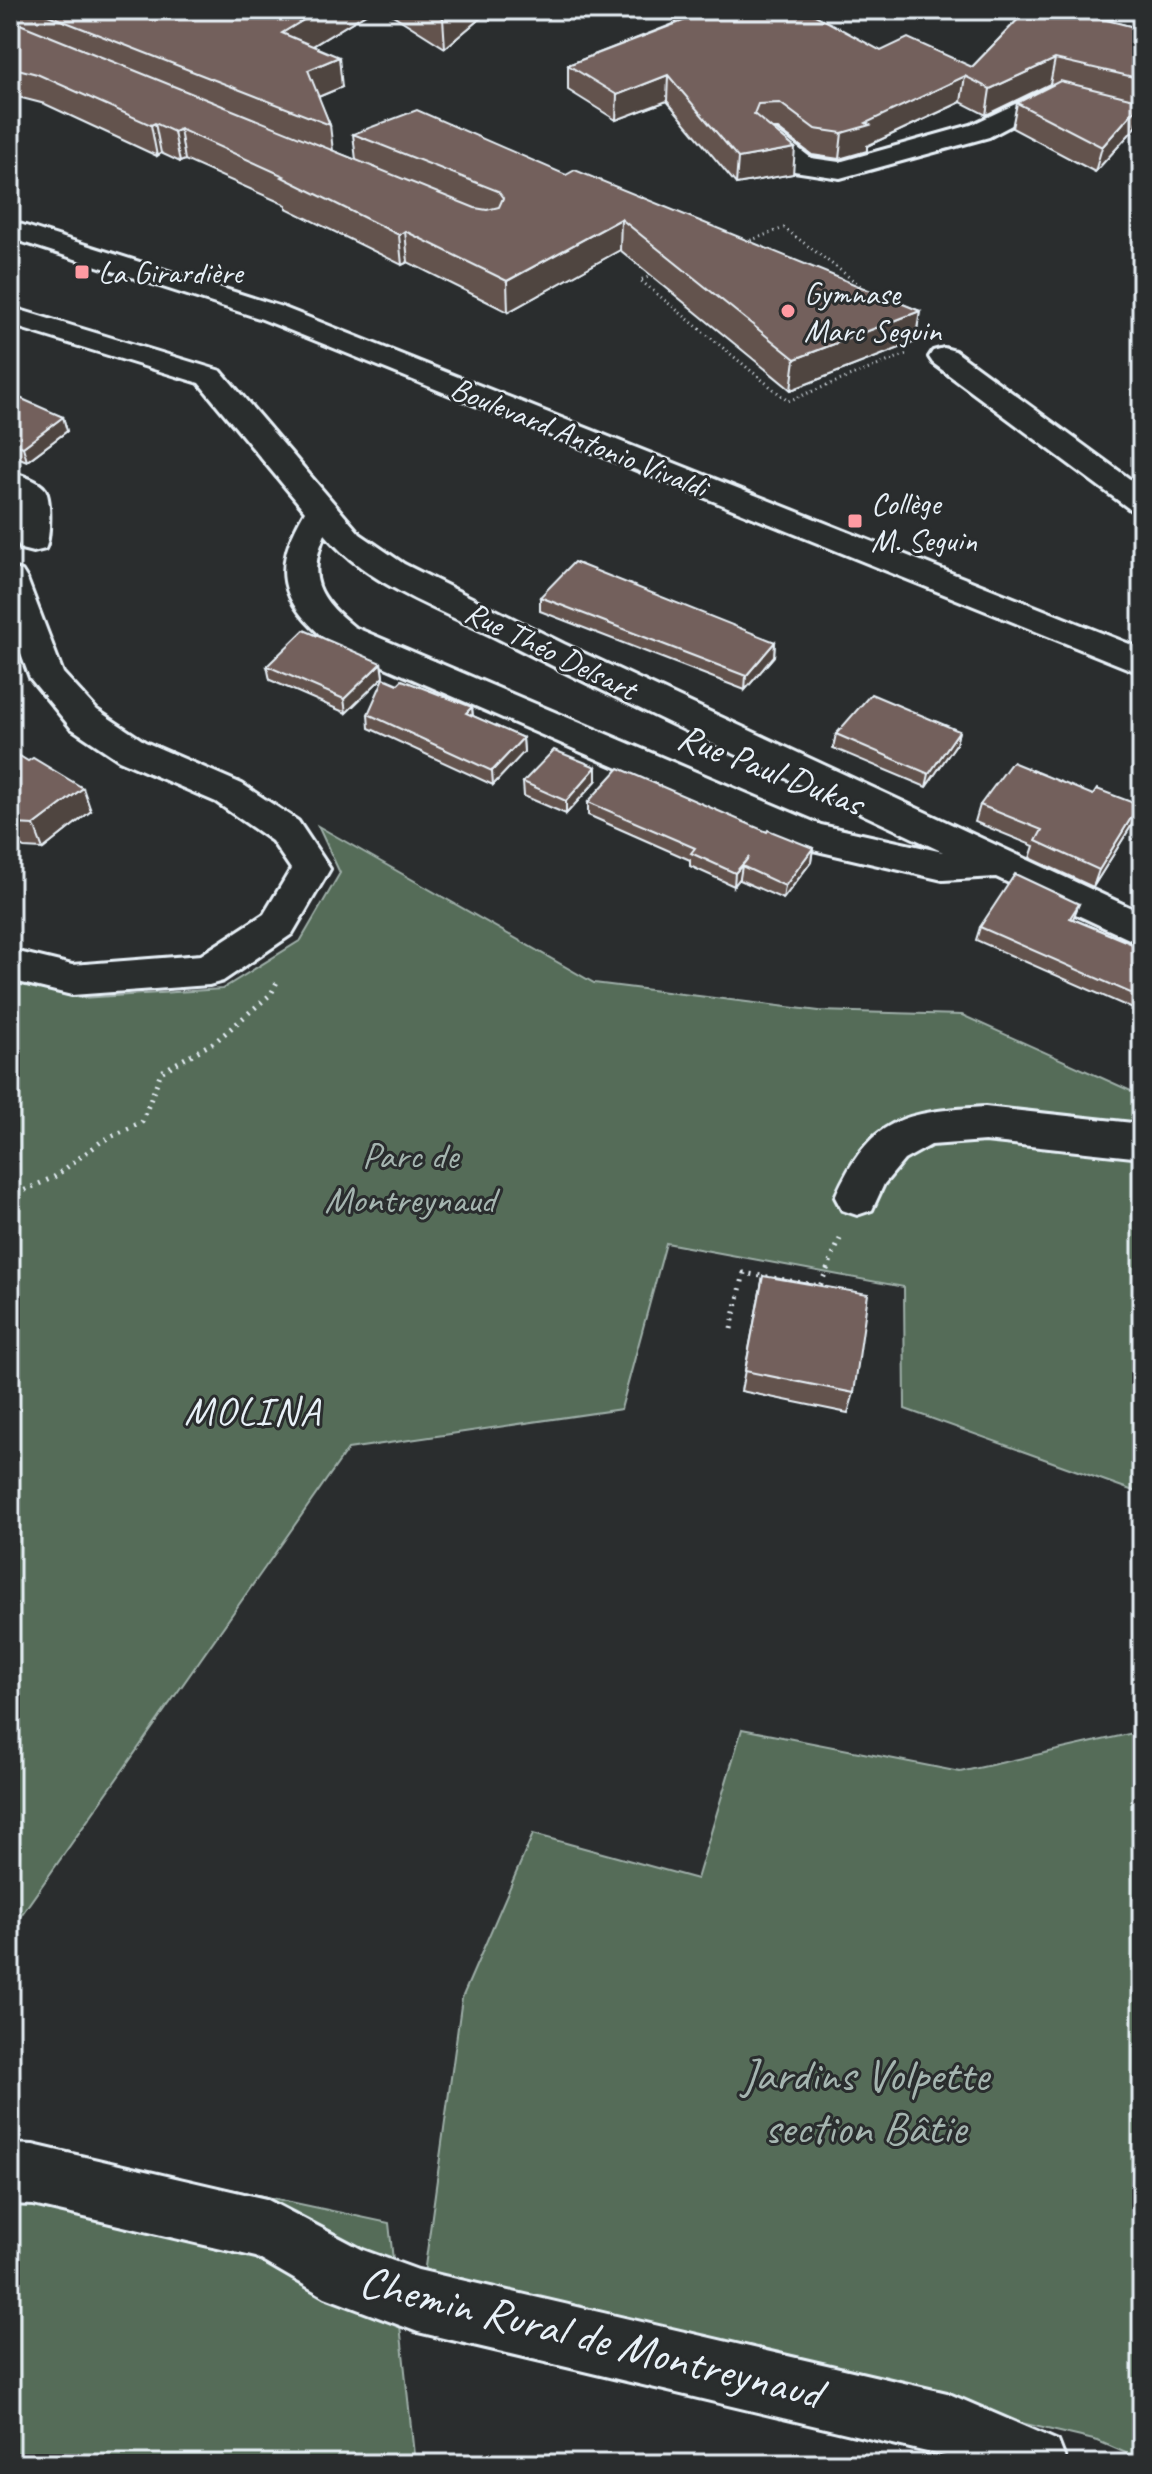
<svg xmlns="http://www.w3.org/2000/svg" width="1152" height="2474" font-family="Caveat,sans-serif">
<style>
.green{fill:#546c59;stroke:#9eaea8;stroke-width:2}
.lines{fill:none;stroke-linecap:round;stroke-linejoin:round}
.minor-casing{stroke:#e8f1f8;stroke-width:6}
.path-far1{stroke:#e8f1f8;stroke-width:3;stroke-dasharray:1 4;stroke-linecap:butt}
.path{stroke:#e8f1f8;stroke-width:5;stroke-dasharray:2 6;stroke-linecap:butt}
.minor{fill:#2a2d2e;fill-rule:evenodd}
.wall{fill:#63534e;stroke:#e8f1f8;stroke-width:2}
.shaded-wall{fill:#504440;stroke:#e8f1f8;stroke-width:2}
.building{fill:#73615b;stroke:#e8f1f8;stroke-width:2}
.poi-dot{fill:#ff9aa2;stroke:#2a2d2e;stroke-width:3}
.labels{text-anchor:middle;stroke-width:6;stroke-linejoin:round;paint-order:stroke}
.far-poi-label{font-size:32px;fill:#e8f1f8;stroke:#2a2d2e;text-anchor:start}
.far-street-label{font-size:32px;fill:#e8f1f8;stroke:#2a2d2e}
.street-label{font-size:38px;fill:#e8f1f8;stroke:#2a2d2e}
.park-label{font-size:38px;fill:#a5b5b0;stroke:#2a2d2e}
.neighbourhood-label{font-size:40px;letter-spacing:2px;fill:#e8f1f8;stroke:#2a2d2e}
.near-park-label{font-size:46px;fill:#a5b5b0;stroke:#2a2d2e}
.near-street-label{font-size:46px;fill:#e8f1f8;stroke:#2a2d2e}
</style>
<rect width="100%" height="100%" fill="#2a2d2e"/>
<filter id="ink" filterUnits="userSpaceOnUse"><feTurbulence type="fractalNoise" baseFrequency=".0125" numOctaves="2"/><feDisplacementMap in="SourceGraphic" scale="16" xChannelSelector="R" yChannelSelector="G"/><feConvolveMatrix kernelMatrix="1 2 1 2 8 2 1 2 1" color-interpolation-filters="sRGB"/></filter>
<g filter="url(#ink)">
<g class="green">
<polygon points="318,826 594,983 819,1011 962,1015 1142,1096 1142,1494 905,1409 904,1287 666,1243 621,1409 348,1449 10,1931 10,982 81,998 222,989 301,940 340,873"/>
<polygon points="742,1729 960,1772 1142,1731 1142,2460 1098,2441 423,2281 462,1998 533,1834 697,1879"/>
<polygon points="10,2142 389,2223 415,2464 10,2464"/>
</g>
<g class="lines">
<defs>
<g id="minor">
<polygon points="1051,87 1142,109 1142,125 1054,103 989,137 840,178 794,171 754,137 758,131 776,131 811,158 839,162 971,125"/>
<polygon points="10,221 282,307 1142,649 1142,674 262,319 10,238"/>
<path d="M10,307L221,371L360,534L404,564L564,644L1142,913V945L996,877L943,880L800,847L330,643C278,600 271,569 305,511L199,383L10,325ZM325,534C366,584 438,609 495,637C642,712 793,781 943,852L821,825L354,627C319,599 306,579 325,534Z"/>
<polygon points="944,348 955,351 1142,488 1142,513 1131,510 933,363 929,357 933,351"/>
<path d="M10,472C21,475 37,480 44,488C52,496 50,541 45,549L33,552L21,549L17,542L16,498L10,495Z"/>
<polygon points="10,568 22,571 27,579 63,673 97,710 145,742 242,784 298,821 330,869 292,934 223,981 209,985 72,995 10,980 10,950 72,965 201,955 264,914 291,869 272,841 216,802 119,760 71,728 30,678 10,625"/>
<path d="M985,1107L1142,1124V1158L985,1141L931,1145L904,1160L884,1184L872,1210L857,1215L842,1210L835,1197C871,1117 903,1112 985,1107Z"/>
<polygon points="10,2144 33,2145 266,2199 363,2250 418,2270 947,2393 1058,2441 1067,2464 962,2464 944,2456 418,2332 325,2297 256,2257 33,2205 10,2204"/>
</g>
</defs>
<use href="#minor" class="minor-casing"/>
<g class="path-far1">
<polyline points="746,242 784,228 865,289"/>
<polyline points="657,274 640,280 788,401 907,354"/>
</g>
<g class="path">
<polyline points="10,1197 54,1177 102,1141 142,1122 161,1072 216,1041 271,994 277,982"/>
<polyline points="731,1329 744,1273 820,1286 840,1239"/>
</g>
<use href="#minor" class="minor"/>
</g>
<g class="wall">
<polygon points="10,10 372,10 313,46 342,87 318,97 330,125 333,151 356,160 353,134 566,175 920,311 915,342 791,390 620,250 508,312 408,262 402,265 286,208 286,205 185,160 180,162 161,153 157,156 45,104 10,95"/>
<polygon points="385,10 490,10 445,48"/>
<polygon points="1027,10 1120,10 1112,20 1102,17 1102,19 1142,29 1142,106 1136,127 1095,172 1012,128 1017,103 1053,85 1050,84 986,115 961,102 867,146 867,151 839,159 812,155 778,129 772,129 793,174 736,184 667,101 616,120 568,90 568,65 676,23 676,17 972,67"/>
<polygon points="10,398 63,417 67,431 27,461 10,454"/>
<polygon points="540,597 775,642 774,656 745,690 540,611"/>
<polygon points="381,663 383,677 346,713 270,680 267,666"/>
<polygon points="398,684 472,707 473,716 523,738 524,752 493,785 369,728 368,714"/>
<polygon points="959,731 956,744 926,787 833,748 836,734"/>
<polygon points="10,750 91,811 43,849 24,848 10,839"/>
<polygon points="596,781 566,814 524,796 523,782"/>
<polygon points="1093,795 1139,805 1133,823 1093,887 1030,858 1034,846 975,822 980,805"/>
<polygon points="588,802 767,832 813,848 811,862 783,899 740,880 740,878 734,886 690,866 690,860 588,815"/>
<polygon points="1079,904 1073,919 1142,948 1142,1013 976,940 980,927"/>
<polygon points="763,1276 854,1393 848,1413 741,1391"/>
</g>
<g class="shaded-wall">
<polygon points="320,10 372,10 286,62 282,33"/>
<polygon points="453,10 490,10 445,48 443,18"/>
<polygon points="1114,10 1120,10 1112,20"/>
<polygon points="339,57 342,87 311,100 308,70"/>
<polygon points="1055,59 1050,84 986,115 990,89"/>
<polygon points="668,75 667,101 616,120 617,95"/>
<polygon points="965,76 961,102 867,146 867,151 839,159 842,133"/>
<polygon points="1142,102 1136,127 1095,172 1102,147"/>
<polygon points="155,123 161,153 157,156 151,125"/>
<polygon points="180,129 185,160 180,162 174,132"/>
<polygon points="795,148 793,174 736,184 738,158"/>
<polygon points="621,219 620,250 508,312 507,281"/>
<polygon points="405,231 408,262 402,265 399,235"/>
<polygon points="920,311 915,342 791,390 795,359"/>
<polygon points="63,417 67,431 27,461 23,447"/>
<polygon points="775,642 774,656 745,690 746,676"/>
<polygon points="381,663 383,677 346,713 344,699"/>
<polygon points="472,707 473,721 466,713"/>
<polygon points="959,731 956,744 926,787 929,774"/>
<polygon points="523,738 524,752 493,785 492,771"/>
<polygon points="596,767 596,781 566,814 566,801"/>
<polygon points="83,788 91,811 43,849 34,825"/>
<polygon points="1139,805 1133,823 1093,887 1099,870"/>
<polygon points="813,848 811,862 783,899 785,886"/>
<polygon points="749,857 742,866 740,878 734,886 735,873"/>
</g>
<g class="building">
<polygon points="35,10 320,10 282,33 339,57 308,70 330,125"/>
<polygon points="430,10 453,10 443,18"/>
<polygon points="694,10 806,10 881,51 908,38 972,67 1027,10 1095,10 1103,12 1098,18 1142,29 1142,79 1055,59 990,89 965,76 866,123 870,125 842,133 815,129 780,103 758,104 754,114 795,148 738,158 668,75 617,95 568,65 683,21 676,17"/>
<polygon points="10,20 475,208 487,210 499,207 503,198 498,191 353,134 417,110 566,175 575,170 920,311 795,359 621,219 507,281 405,231 399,235 282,177 284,176 180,129 174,132 155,123 151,125 37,74 10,67"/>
<polygon points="1060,81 1142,101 1142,102 1102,147 1017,103"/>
<polygon points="13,395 63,417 23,447 10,442 10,398"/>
<polygon points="574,562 775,642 746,676 540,597"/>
<polygon points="304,630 381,663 344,699 267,666"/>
<polygon points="384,678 398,684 402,680 472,707 466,713 523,738 492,771 368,714"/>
<polygon points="871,694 959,731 929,774 836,734"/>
<polygon points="10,750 28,761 33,758 83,788 34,825 15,824 10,821"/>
<polygon points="554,750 596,767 566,801 523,782"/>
<polygon points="1012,762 1093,795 1097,789 1139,805 1099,870 1036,841 1042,830 980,805"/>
<polygon points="619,768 767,832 768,830 813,848 785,886 742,866 749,857 735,873 691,853 695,848 588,802"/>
<polygon points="1015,874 1079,904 1070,918 1142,948 1142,998 980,927"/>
<polygon points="763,1276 868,1294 854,1393 745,1371"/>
</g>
</g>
<g class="poi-dot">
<rect x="74" y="264" width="16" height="16" rx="4"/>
<circle cx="788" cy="311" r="8"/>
<rect x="847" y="513" width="16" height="16" rx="4"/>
</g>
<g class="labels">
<g class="far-poi-label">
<text x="98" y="283">La Girardière</text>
<text x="804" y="304">Gymnase<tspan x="804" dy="37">Marc Seguin</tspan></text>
<text x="871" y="514">Collège<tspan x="871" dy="37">M. Seguin</tspan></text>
</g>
<g class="far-street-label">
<text transform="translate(579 437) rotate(22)" y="11">Boulevard Antonio Vivaldi</text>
<text transform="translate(551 650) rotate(26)" y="11">Rue Théo Delsart</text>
</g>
<g class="street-label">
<text transform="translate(771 769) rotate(21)" y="13">Rue Paul Dukas</text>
</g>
<g class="park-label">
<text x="410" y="1168">Parc de<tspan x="410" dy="44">Montreynaud</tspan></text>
</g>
<g class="neighbourhood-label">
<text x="253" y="1424">MOLINA</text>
</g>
<g class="near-park-label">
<text x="865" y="2090">Jardins Volpette<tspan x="865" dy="53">section Bâtie</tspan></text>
</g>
<g class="near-street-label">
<text transform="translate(591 2336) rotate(14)" y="16">Chemin Rural de Montreynaud</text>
</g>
</g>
<rect width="1152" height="2474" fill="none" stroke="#2a2d2e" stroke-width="40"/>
<rect x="20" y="20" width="1112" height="2434" fill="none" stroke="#e8f1f8" stroke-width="3" filter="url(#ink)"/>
</svg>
